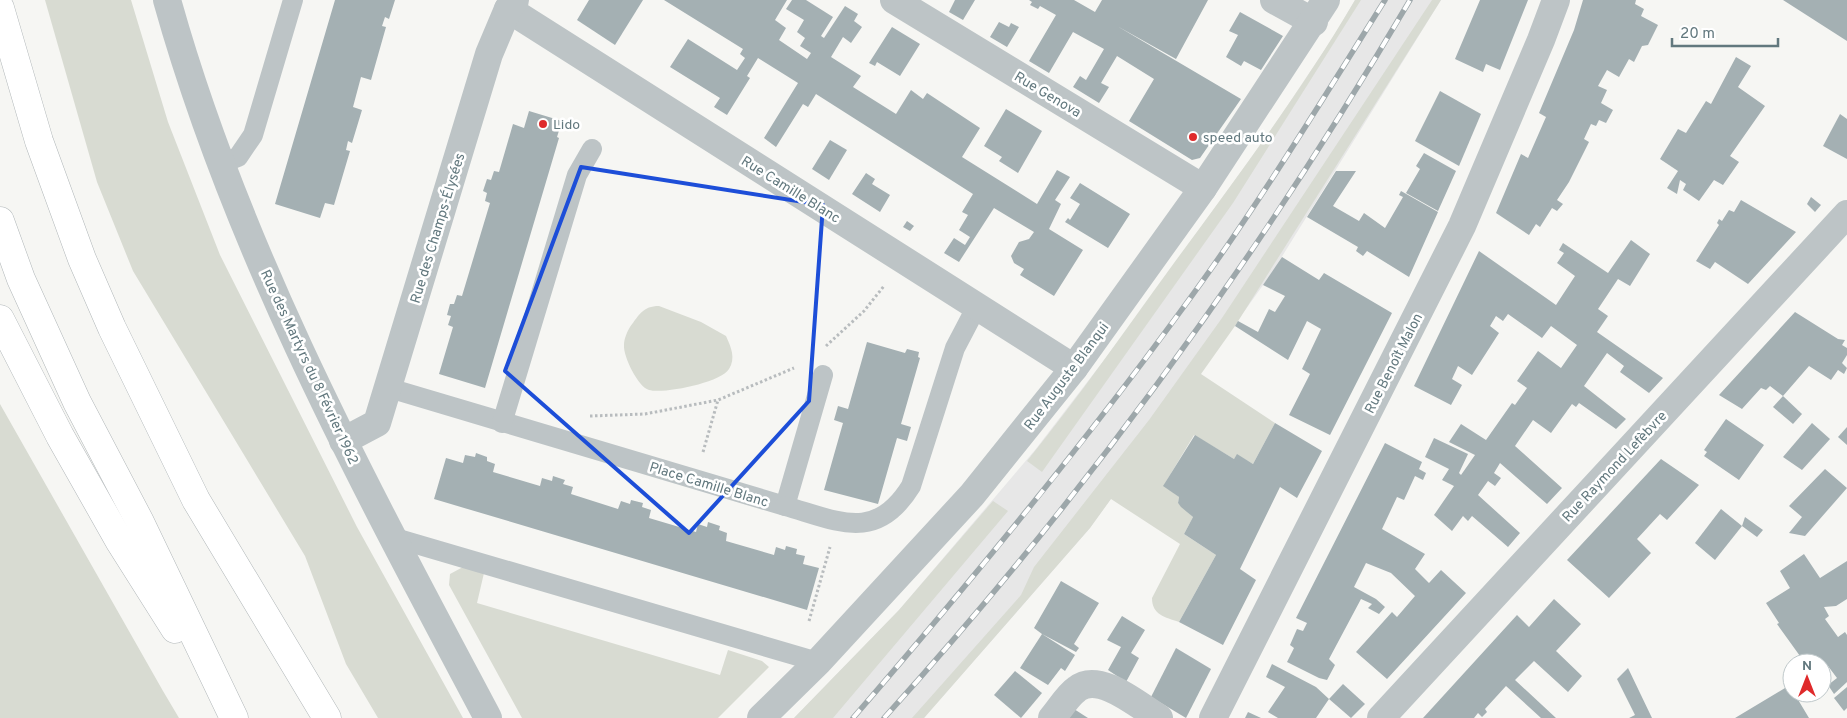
<svg xmlns="http://www.w3.org/2000/svg" width="1847" height="718" font-family="Overpass,sans-serif">
<style>
.built{fill:#e7e7e7}
.green{fill:#d8dbd2}
.building{fill:#a4b0b3}
.lines{fill:none;stroke-linecap:round;stroke-linejoin:round}
.highway-casing{stroke:#b1b7b9;stroke-width:29}
.path{stroke:#b8bcbe;stroke-width:3;stroke-dasharray:2.5 2.5;stroke-linecap:butt}
.lane{stroke:#bdc4c6;stroke-width:20}
.street{stroke:#bdc4c6;stroke-width:28}
.highway{stroke:#fff;stroke-width:28}
.rail-casing{stroke:#9da7aa;stroke-width:5.5}
.rail{stroke:#fff;stroke-width:4;stroke-dasharray:11;stroke-linecap:butt}
.marked{fill:none;stroke:#1d4ed8;stroke-width:4;stroke-linejoin:round}
.poi-dot{fill:#df2a2b;stroke:#fff;stroke-width:2}
.labels{text-anchor:middle;stroke-width:5;stroke-linejoin:round;paint-order:stroke}
.street-label{font-size:14px;fill:#62787e;stroke:#fff}
.poi-label{font-size:14px;fill:#62787e;stroke:#fff;text-anchor:start}
</style>
<rect width="100%" height="100%" fill="#f6f6f3"/>
<polygon class="built" points="1355,0 1441,0 1273,271 1090,528 924,718 794,718 899,610 1035,450 1121,338 1273,127 1332,39"/>
<g class="green">
<polygon points="45,0 131,0 168,122 220,255 357,527 463,718 378,718 346,664 305,556 133,271 97,182"/>
<path d="M1355,0H1361L1233,203L1042,472L1027,461C1079,397 1126,329 1174,263C1237,177 1301,92 1355,0Z"/>
<path d="M1432,0H1441L1235,326L1201,374L1275,423L1253,464L1237,455L1234,459L1194,435L1164,485L1179,497L1178,503L1193,517L1184,534L1216,555L1179,622C1165,617 1152,615 1152,598L1180,544L1111,499L1090,528L924,718H912L1021,595L1034,567L1149,420L1222,318Z"/>
<path d="M659,306L701,322L726,336C731,347 736,358 729,369C720,383 664,394 649,390C638,387 623,356 624,345C624,339 627,332 630,327C639,315 643,306 659,306Z"/>
<polygon points="0,404 163,691 179,718 0,718"/>
<polygon points="993,501 1008,511 833,718 794,718 899,610"/>
<polygon points="463,567 484,573 477,603 720,675 728,650 762,661 769,667 718,718 522,718 449,585 450,574"/>
</g>
<g class="building">
<polygon points="335,0 395,0 389,19 385,17 382,26 386,27 371,80 361,77 353,107 362,110 352,143 348,141 346,150 350,151 334,205 325,203 320,218 275,204"/>
<polygon points="589,0 643,0 615,45 577,20"/>
<polygon points="664,0 787,0 775,20 786,28 779,40 807,59 811,53 800,46 805,38 797,32 804,20 786,9 792,0 806,0 833,17 821,36 824,38 845,6 858,14 854,21 862,27 851,43 843,37 831,57 861,76 853,87 896,114 911,90 923,99 927,93 980,128 962,157 1037,204 1057,170 1070,177 1055,200 1061,204 1049,229 1083,250 1054,296 1020,275 1024,269 1014,263 1011,256 1019,242 1029,239 1034,232 994,208 959,262 944,253 954,238 965,245 970,237 959,230 968,215 962,212 973,194 816,94 808,107 803,104 776,147 764,138 798,83 758,58 747,76 750,78 727,115 714,107 720,98 670,67 688,39 737,70 745,58 740,54 743,49"/>
<polygon points="955,0 975,0 963,20 949,12"/>
<polygon points="1029,0 1074,0 1095,12 1102,0 1208,0 1176,59 1117,26 1241,99 1200,158 1192,160 1129,121 1154,79 1117,56 1101,83 1109,87 1099,103 1073,87 1080,76 1086,80 1104,49 1073,32 1049,73 1029,61 1056,15 1040,6 1038,9 1030,5 1032,2"/>
<polygon points="1480,0 1528,0 1500,70 1486,64 1483,72 1455,59"/>
<polygon points="1583,0 1636,0 1635,4 1644,9 1641,16 1658,25 1648,45 1642,46 1634,62 1629,59 1619,77 1607,70 1598,86 1607,90 1601,103 1613,110 1606,123 1599,120 1596,126 1591,124 1584,139 1589,142 1569,182 1557,200 1563,204 1557,211 1552,208 1540,227 1536,224 1529,235 1496,213 1521,154 1528,158 1546,117 1539,113 1574,30"/>
<polygon points="1783,0 1847,0 1847,41"/>
<polygon points="1240,12 1283,36 1261,70 1244,61 1241,66 1226,57 1238,35 1229,31"/>
<polygon points="999,22 1009,27 1011,23 1019,27 1007,47 990,37"/>
<polygon points="892,27 920,44 900,76 877,62 875,66 869,63"/>
<polygon points="1736,57 1751,66 1738,87 1765,106 1730,156 1739,162 1723,185 1714,180 1699,201 1683,190 1686,184 1680,180 1677,194 1667,188 1678,171 1660,159 1678,129 1686,133 1706,101 1711,104"/>
<polygon points="1440,91 1481,114 1459,166 1415,141"/>
<polygon points="1006,109 1042,131 1018,173 999,161 1002,157 984,146"/>
<polygon points="529,111 562,121 557,137 559,138 485,388 439,374 453,327 448,325 451,316 447,315 450,304 454,304 457,295 462,296 490,203 485,201 487,193 483,191 487,179 491,180 494,171 499,172 513,124 524,128"/>
<polygon points="1840,114 1847,119 1847,159 1823,146"/>
<polygon points="830,140 847,150 829,180 812,169"/>
<polygon points="1424,153 1456,171 1438,211 1406,193 1420,169 1416,166"/>
<polygon points="1336,171 1356,171 1333,206 1359,221 1364,213 1385,228 1403,197 1399,195 1401,191 1438,212 1409,277 1367,251 1363,256 1356,251 1358,247 1307,217"/>
<polygon points="866,173 875,179 872,184 890,195 880,212 852,194"/>
<polygon points="1080,183 1130,214 1108,248 1065,222 1068,218 1070,220 1080,204 1070,198"/>
<polygon points="1811,197 1821,205 1815,212 1807,204"/>
<polygon points="1741,200 1796,232 1748,284 1715,262 1710,269 1696,261 1719,225 1717,223 1719,219 1722,221 1729,210 1734,212"/>
<polygon points="907,221 914,226 910,231 903,227"/>
<polygon points="1631,240 1650,254 1630,286 1618,279 1598,309 1608,316 1597,332 1663,378 1649,393 1620,372 1624,366 1607,353 1584,386 1626,419 1616,429 1579,403 1576,407 1572,404 1551,433 1533,420 1515,446 1562,488 1547,504 1500,463 1494,473 1501,478 1495,486 1488,481 1478,495 1520,533 1508,547 1472,516 1468,521 1463,516 1452,531 1434,515 1454,486 1442,480 1449,469 1425,457 1434,438 1468,454 1459,473 1461,475 1475,455 1449,442 1461,424 1486,440 1512,403 1515,405 1527,388 1517,381 1538,351 1561,368 1577,345 1551,326 1542,338 1508,314 1503,321 1496,316 1490,326 1499,333 1472,375 1458,366 1452,379 1462,385 1451,405 1414,386 1479,251 1556,305 1575,276 1557,263 1564,253 1559,250 1563,243 1608,273"/>
<polygon points="1282,257 1319,280 1324,273 1392,313 1330,435 1289,415 1310,374 1302,369 1321,329 1307,321 1288,360 1235,326 1238,321 1258,332 1269,309 1275,312 1285,296 1263,285"/>
<polygon points="1795,312 1838,339 1845,340 1842,345 1847,348 1847,355 1842,363 1847,368 1844,374 1838,370 1831,380 1809,366 1783,396 1770,386 1766,390 1761,388 1742,409 1719,395"/>
<polygon points="867,342 905,353 907,349 919,352 918,357 920,358 901,424 911,427 907,441 897,438 878,504 824,490 843,423 834,420 838,406 848,409"/>
<polygon points="1783,396 1802,414 1793,424 1773,407"/>
<polygon points="1726,419 1764,445 1739,480 1704,456 1707,452 1704,450"/>
<polygon points="1275,423 1322,451 1297,498 1280,487 1240,569 1256,580 1223,645 1179,622 1216,555 1184,534 1193,517 1181,507 1178,503 1179,497 1163,486 1195,435 1234,459 1237,454 1253,464"/>
<polygon points="1812,423 1830,439 1802,470 1783,457"/>
<polygon points="1847,427 1847,445 1838,437"/>
<polygon points="1385,443 1422,462 1419,469 1426,473 1423,480 1415,476 1404,500 1397,497 1382,529 1425,554 1415,569 1429,583 1441,570 1466,593 1387,679 1356,652 1392,612 1397,617 1415,596 1391,573 1366,563 1354,587 1376,599 1385,607 1379,614 1368,608 1372,604 1361,599 1329,659 1335,665 1327,680 1319,678 1287,662 1294,648 1290,645 1297,629 1303,631 1307,623 1296,618"/>
<polygon points="476,453 487,457 487,461 495,464 493,472 540,486 542,478 552,481 553,476 565,480 563,484 573,487 571,494 618,509 621,501 630,504 631,500 643,503 642,507 651,510 649,518 696,532 698,524 707,527 708,522 720,526 719,530 727,533 726,541 774,555 776,547 785,550 786,546 797,549 796,554 805,556 803,564 819,568 807,610 434,499 446,458 463,463 465,455 475,457"/>
<polygon points="1661,459 1699,485 1667,520 1660,514 1637,539 1651,553 1609,598 1567,560"/>
<polygon points="1825,469 1847,488 1805,536 1789,533 1802,517 1789,506"/>
<polygon points="1721,509 1742,526 1715,560 1695,543"/>
<polygon points="1745,517 1763,530 1757,537 1742,526"/>
<polygon points="1804,554 1820,578 1847,561 1847,599 1836,606 1824,607 1829,616 1825,619 1838,637 1845,632 1847,635 1847,682 1834,694 1828,685 1837,678 1828,666 1822,670 1822,663 1805,663 1777,624 1779,623 1766,603 1790,588 1780,571"/>
<polygon points="1061,581 1099,603 1074,644 1079,648 1076,652 1042,634 1075,655 1065,671 1061,668 1048,685 1020,668 1042,634 1034,628"/>
<polygon points="1554,599 1581,624 1556,651 1582,676 1568,692 1534,661 1515,680 1556,718 1541,718 1506,686 1485,709 1487,712 1482,717 1478,713 1474,718 1423,718 1517,615 1529,627"/>
<polygon points="1122,616 1145,630 1131,653 1139,658 1126,682 1108,670 1121,647 1107,640"/>
<polygon points="1176,648 1211,669 1186,718 1151,697"/>
<polygon points="1272,664 1316,687 1329,699 1316,718 1278,718 1268,712 1285,687 1266,677"/>
<polygon points="1628,668 1652,718 1629,718 1635,715 1617,679"/>
<polygon points="1015,671 1042,693 1021,718 994,695"/>
<polygon points="1343,684 1365,704 1351,718 1329,699"/>
<polygon points="1790,685 1792,693 1794,693 1809,718 1735,718"/>
<polygon points="1847,687 1847,708 1844,711 1834,698"/>
<polygon points="1074,709 1088,718 1066,718"/>
<polygon points="1248,712 1261,718 1245,718"/>
</g>
<g class="lines">
<defs>
<g id="highway">
<polyline points="0,8 39,141 82,259 112,328 196,500 327,718"/>
<polyline points="0,221 21,279 77,402 140,522 234,718"/>
<polyline points="0,319 60,436 120,542 175,629"/>
</g>
</defs>
<use href="#highway" class="highway-casing"/>
<g class="path">
<polyline points="826,346 864,311 884,286"/>
<polyline points="590,416 645,414 718,400 794,368"/>
<polyline points="703,452 718,400"/>
<polyline points="809,621 830,547"/>
</g>
<g class="lane">
<polyline points="220,164 238,157 253,135 293,0"/>
<polyline points="389,388 785,506 823,375"/>
<polyline points="502,423 577,175 592,149"/>
<path d="M785,506C838,521 876,543 911,486L955,348L977,306"/>
<polyline points="392,537 818,662"/>
</g>
<g class="street">
<path d="M167,0C238,254 365,486 488,718"/>
<polyline points="894,0 1203,188"/>
<polyline points="1274,0 1314,22"/>
<polyline points="508,9 1074,368"/>
<polyline points="343,441 377,423 489,54 508,9 515,0"/>
<polyline points="761,718 818,662 972,495 1074,368 1203,188 1326,0"/>
<path d="M1052,718C1060,709 1067,696 1077,689C1099,671 1139,706 1159,718"/>
<polyline points="1213,718 1462,226 1541,40 1556,0"/>
<polyline points="1381,718 1847,214"/>
</g>
<use href="#highway" class="highway"/>
<defs>
<g id="rail">
<path d="M853,718C967,586 1077,453 1180,312C1254,212 1319,105 1385,0"/>
<path d="M884,718C1083,499 1260,255 1410,0"/>
</g>
</defs>
<use href="#rail" class="rail-casing"/>
<use href="#rail" class="rail"/>
</g>
<path class="marked" d="M581,167L823,205L809,401L689,533L505,371Z"/>
<g class="poi-dot">
<circle cx="543" cy="124" r="5"/>
<circle cx="1193" cy="137" r="5"/>
</g>
<g class="labels">
<g class="street-label">
<text transform="translate(1048 94) rotate(31)" y="5">Rue Genova</text>
<text transform="translate(791 189) rotate(32)" y="5">Rue Camille Blanc</text>
<text transform="translate(437 228) rotate(-73)" y="5">Rue des Champs-Élysées</text>
<text transform="translate(1393 363) rotate(-63)" y="5">Rue Benoît Malon</text>
<text transform="translate(310 367) rotate(65)" y="5">Rue des Martyrs du 8 Février 1962</text>
<text transform="translate(1066 376) rotate(-53)" y="5">Rue Auguste Blanqui</text>
<text transform="translate(1614 466) rotate(-47)" y="5">Rue Raymond Lefèbvre</text>
<text transform="translate(709 484) rotate(17)" y="5">Place Camille Blanc</text>
</g>
<g class="poi-label">
<text x="553" y="129">Lido</text>
<text x="1203" y="142">speed auto</text>
</g>
</g>
<g transform="translate(1807 678)"><circle r="24" fill="#ffffff" stroke="#c0c9cb"/>
<path d="M0-4L9 19L0 12L-9 19Z" fill="#df2a2b"/>
<text y="-8" font-size="14" font-weight="bold" text-anchor="middle" fill="#62787e">N</text>
</g>
<path d="M1672 38v8h106v-8" fill="none" stroke="#62787e" stroke-width="2.5"/>
<text x="1680" y="38" font-size="15" fill="#62787e" stroke="#ffffff" stroke-width="4" paint-order="stroke">20 m</text>
</svg>
